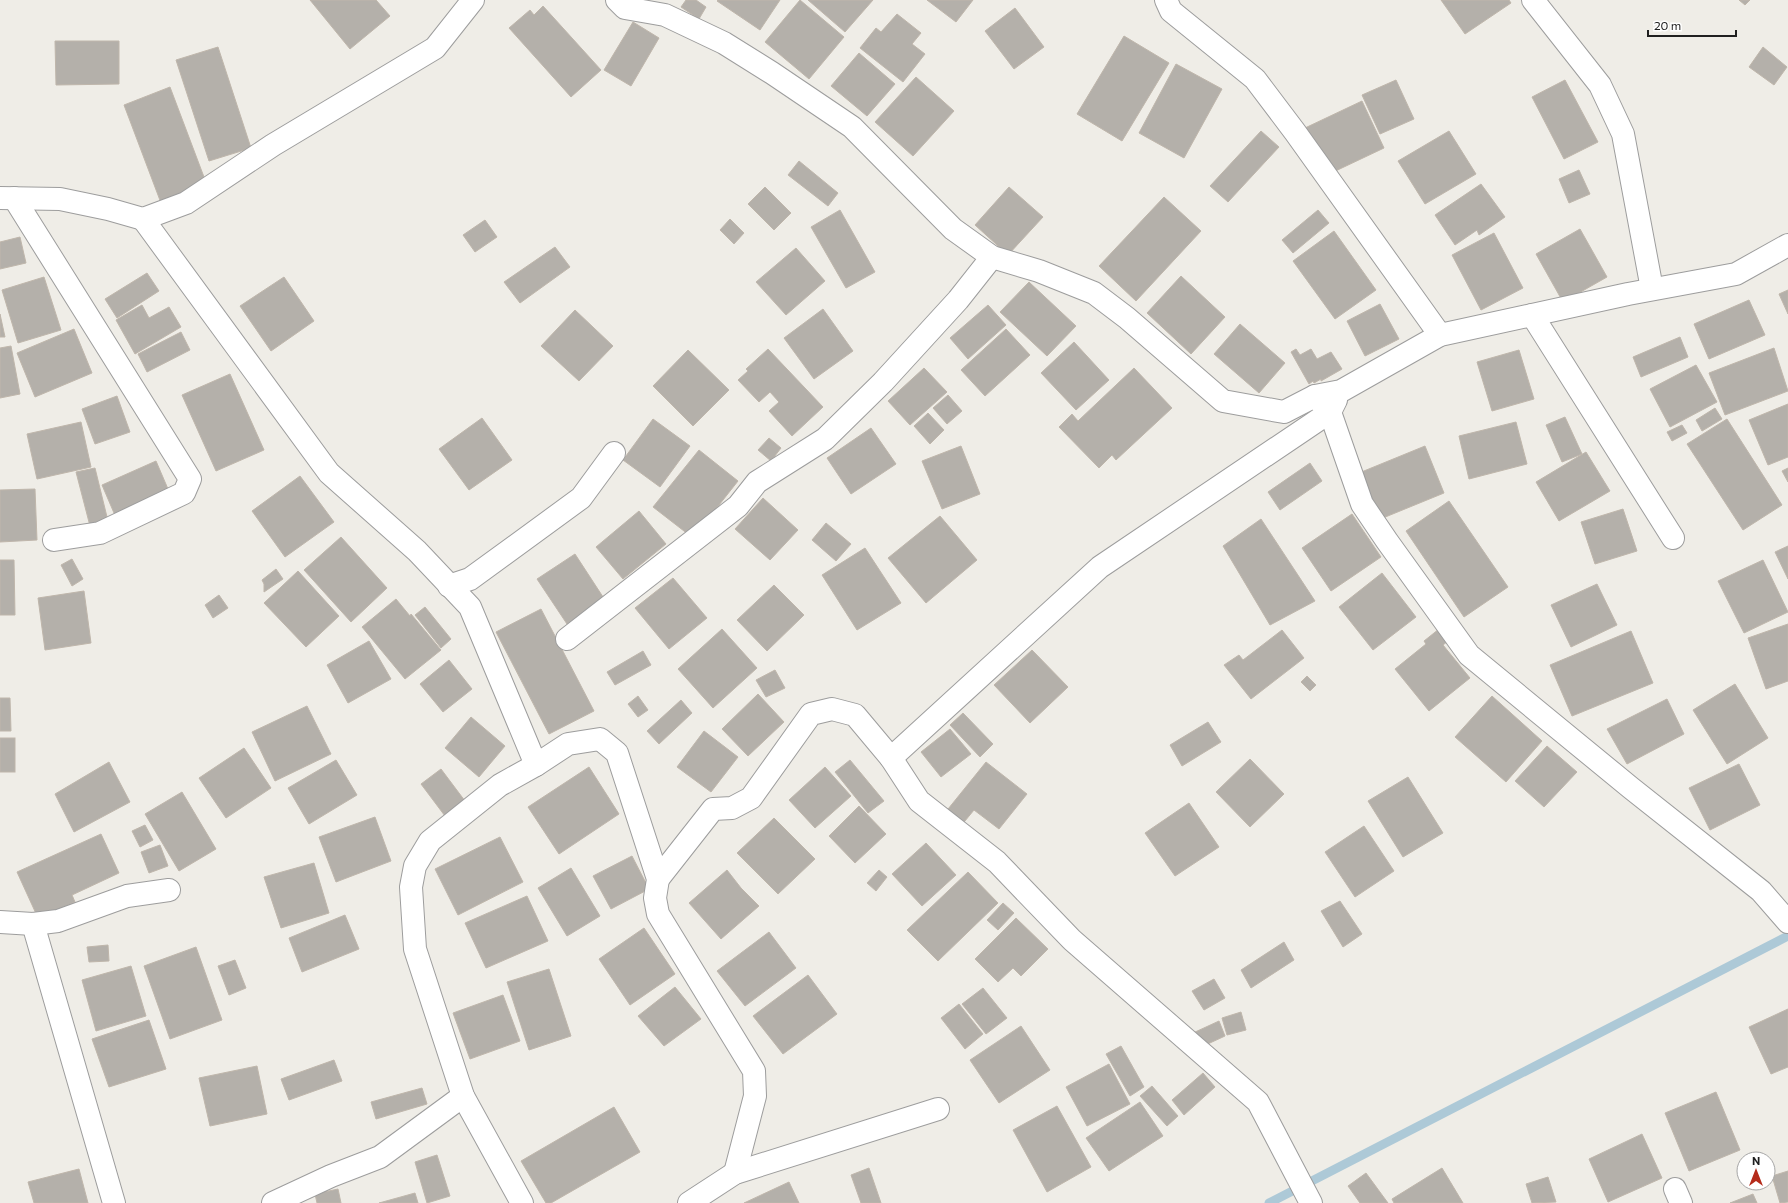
<svg xmlns="http://www.w3.org/2000/svg" width="1788" height="1203" font-family="Commissioner,sans-serif">
<style>
.lines{fill:none;stroke-linecap:round;stroke-linejoin:round}
.stream{stroke:#adc9d7;stroke-width:9}
.building{fill:#b4b0aa;stroke:#bfb6ab}
.minor-casing{stroke:#9d9d9d;stroke-width:24}
.minor{stroke:#fff;stroke-width:22}
</style>
<rect width="100%" height="100%" fill="#efede7"/>
<g class="lines">
<polyline class="stream" points="1269,1203 1788,936"/>
</g>
<g class="building">
<polygon points="310,0 376,0 390,16 350,49"/>
<polygon points="686,0 696,0 706,7 699,19 681,7"/>
<polygon points="718,0 780,0 760,30 717,1"/>
<polygon points="800,0 844,37 809,79 765,42"/>
<polygon points="808,0 873,0 845,32"/>
<polygon points="927,0 973,0 956,22"/>
<polygon points="1441,0 1509,0 1511,3 1465,34"/>
<polygon points="1739,0 1750,0 1745,5"/>
<polygon points="543,6 601,70 571,97 509,28 530,10 534,15"/>
<polygon points="1015,8 1044,47 1014,69 985,31"/>
<polygon points="897,14 921,33 912,44 925,54 903,82 860,48 876,28 881,32"/>
<polygon points="633,22 659,38 631,86 604,70"/>
<polygon points="1124,36 1169,63 1122,141 1077,114"/>
<polygon points="55,41 119,41 119,84 56,85"/>
<polygon points="218,47 251,148 209,161 176,60"/>
<polygon points="1763,47 1787,67 1774,85 1749,67"/>
<polygon points="859,53 895,84 867,116 831,86"/>
<polygon points="1176,64 1222,89 1184,158 1139,133"/>
<polygon points="916,77 954,111 913,156 875,122"/>
<polygon points="1396,80 1414,119 1380,134 1362,95"/>
<polygon points="1565,80 1598,142 1564,159 1532,97"/>
<polygon points="170,87 207,185 161,203 124,105"/>
<polygon points="1362,101 1384,148 1327,175 1305,128"/>
<polygon points="1261,131 1279,147 1228,202 1210,186"/>
<polygon points="1449,131 1476,174 1425,204 1398,161"/>
<polygon points="799,161 838,193 828,206 788,175"/>
<polygon points="1579,170 1590,194 1569,203 1559,179"/>
<polygon points="1481,184 1505,217 1479,235 1477,230 1455,245 1435,215"/>
<polygon points="765,187 791,213 774,230 748,204"/>
<polygon points="1009,187 1043,217 1008,255 975,225"/>
<polygon points="1164,197 1201,231 1136,301 1099,266"/>
<polygon points="840,210 875,272 846,288 811,227"/>
<polygon points="1318,210 1329,223 1293,253 1282,240"/>
<polygon points="730,219 744,233 734,244 720,230"/>
<polygon points="485,220 497,237 475,252 463,235"/>
<polygon points="1580,229 1607,277 1563,302 1536,254"/>
<polygon points="1334,231 1376,290 1335,319 1293,261"/>
<polygon points="1494,233 1523,288 1481,310 1452,255"/>
<polygon points="20,237 26,263 0,269 0,242"/>
<polygon points="555,247 570,267 520,303 504,282"/>
<polygon points="796,248 825,281 786,315 756,282"/>
<polygon points="147,273 159,291 117,318 105,299"/>
<polygon points="1181,276 1225,317 1191,354 1147,313"/>
<polygon points="44,277 61,330 18,343 2,290"/>
<polygon points="284,277 314,321 271,351 240,306"/>
<polygon points="1029,282 1076,326 1047,356 1000,312"/>
<polygon points="1788,290 1788,314 1779,294"/>
<polygon points="1749,300 1765,335 1709,359 1694,324"/>
<polygon points="1380,304 1399,339 1365,356 1347,321"/>
<polygon points="142,305 149,318 169,307 181,327 135,354 116,320"/>
<polygon points="988,305 1006,325 968,359 950,338"/>
<polygon points="823,309 853,351 814,379 784,338"/>
<polygon points="575,310 613,346 579,381 541,346"/>
<polygon points="0,314 5,337 0,337"/>
<polygon points="1240,324 1285,363 1259,393 1214,354"/>
<polygon points="74,329 92,373 35,397 17,353"/>
<polygon points="1006,329 1030,355 985,396 961,370"/>
<polygon points="181,332 190,350 147,372 138,354"/>
<polygon points="1680,337 1688,357 1641,377 1633,357"/>
<polygon points="1074,342 1109,380 1076,410 1041,373"/>
<polygon points="11,346 20,394 0,398 0,348"/>
<polygon points="1774,348 1788,391 1725,415 1709,373"/>
<polygon points="768,349 823,407 792,436 769,411 779,402 770,392 759,402 738,380 748,371 746,369"/>
<polygon points="1296,349 1300,355 1311,349 1317,359 1331,352 1342,369 1321,381 1321,379 1314,383 1313,381 1309,384 1291,352"/>
<polygon points="688,350 729,390 693,426 653,386"/>
<polygon points="1519,350 1534,399 1492,411 1477,362"/>
<polygon points="1696,365 1717,402 1670,427 1650,389"/>
<polygon points="924,368 947,392 910,425 888,401"/>
<polygon points="1134,368 1172,408 1116,460 1112,455 1099,468 1059,427 1072,414 1078,421"/>
<polygon points="230,374 264,450 216,471 182,395"/>
<polygon points="948,395 962,411 947,424 933,408"/>
<polygon points="117,396 130,432 95,444 82,409"/>
<polygon points="1788,404 1788,457 1768,465 1749,420"/>
<polygon points="1715,408 1722,419 1702,431 1696,420"/>
<polygon points="928,413 944,430 930,444 914,426"/>
<polygon points="1565,417 1582,454 1562,462 1546,425"/>
<polygon points="482,418 512,460 469,490 439,449"/>
<polygon points="653,419 690,446 660,487 623,460"/>
<polygon points="1727,419 1782,505 1743,530 1687,444"/>
<polygon points="81,422 91,467 37,479 27,434"/>
<polygon points="1516,422 1527,464 1469,479 1459,436"/>
<polygon points="1682,425 1687,433 1672,441 1667,432"/>
<polygon points="871,428 896,464 851,494 827,458"/>
<polygon points="769,438 781,448 771,461 758,450"/>
<polygon points="961,446 980,494 942,509 922,461"/>
<polygon points="1425,446 1444,493 1378,520 1359,473"/>
<polygon points="699,450 738,481 693,538 653,507"/>
<polygon points="1586,452 1610,491 1559,521 1536,482"/>
<polygon points="156,461 171,496 117,520 102,485"/>
<polygon points="1310,463 1322,481 1280,510 1268,492"/>
<polygon points="95,468 108,521 90,526 76,472"/>
<polygon points="1788,468 1788,482 1782,471"/>
<polygon points="300,476 334,522 285,557 252,511"/>
<polygon points="35,489 37,540 0,542 0,490"/>
<polygon points="763,498 798,530 770,560 735,529"/>
<polygon points="1449,501 1508,587 1464,617 1406,531"/>
<polygon points="1623,509 1637,551 1595,564 1581,522"/>
<polygon points="639,511 666,544 623,579 596,547"/>
<polygon points="1352,514 1381,557 1331,591 1302,548"/>
<polygon points="940,516 977,560 926,603 888,558"/>
<polygon points="1261,519 1315,601 1270,625 1223,546"/>
<polygon points="826,523 851,544 836,561 812,540"/>
<polygon points="341,537 387,588 351,622 304,570"/>
<polygon points="1788,546 1788,579 1775,552"/>
<polygon points="865,548 901,603 857,630 822,575"/>
<polygon points="575,554 605,600 567,624 537,579"/>
<polygon points="72,559 83,579 72,586 61,565"/>
<polygon points="0,560 14,560 15,615 0,615"/>
<polygon points="1763,560 1788,612 1744,633 1718,581"/>
<polygon points="276,569 283,579 264,592 264,584 262,580"/>
<polygon points="298,571 339,616 306,647 264,603"/>
<polygon points="1382,573 1416,617 1373,650 1339,607"/>
<polygon points="673,578 707,618 669,649 635,608"/>
<polygon points="1597,584 1617,625 1571,647 1551,605"/>
<polygon points="774,585 804,615 767,651 737,620"/>
<polygon points="84,591 91,643 45,650 38,598"/>
<polygon points="219,595 228,608 213,618 205,605"/>
<polygon points="396,599 410,616 411,614 441,650 405,679 362,627"/>
<polygon points="425,607 451,639 441,648 415,615"/>
<polygon points="541,609 594,711 549,734 496,632"/>
<polygon points="1788,624 1788,681 1766,689 1748,638"/>
<polygon points="722,629 757,668 713,708 678,669"/>
<polygon points="1439,629 1448,641 1443,645 1470,678 1429,711 1395,669 1426,644 1424,641"/>
<polygon points="1282,630 1304,658 1251,699 1224,665 1239,655 1243,660"/>
<polygon points="1631,631 1653,683 1572,716 1550,665"/>
<polygon points="369,641 391,679 348,703 327,665"/>
<polygon points="1032,650 1068,687 1030,723 994,685"/>
<polygon points="643,651 651,665 615,685 607,672"/>
<polygon points="449,660 472,689 443,712 420,684"/>
<polygon points="775,670 785,688 766,697 756,680"/>
<polygon points="1307,676 1316,685 1310,691 1301,682"/>
<polygon points="1735,684 1768,738 1727,764 1693,710"/>
<polygon points="758,694 784,722 748,756 722,729"/>
<polygon points="638,696 648,710 638,717 628,704"/>
<polygon points="1492,696 1542,741 1506,782 1455,737"/>
<polygon points="0,698 10,698 11,731 0,731"/>
<polygon points="1667,699 1684,734 1627,764 1607,729"/>
<polygon points="681,700 692,713 659,744 647,731"/>
<polygon points="307,706 331,754 275,781 252,732"/>
<polygon points="963,713 993,744 980,757 950,725"/>
<polygon points="471,717 505,746 479,777 445,748"/>
<polygon points="1208,722 1221,742 1182,766 1170,745"/>
<polygon points="950,729 971,754 941,777 921,752"/>
<polygon points="704,731 738,757 711,792 677,767"/>
<rect x="0" y="738" width="15" height="34"/>
<polygon points="1547,746 1577,772 1544,807 1515,781"/>
<polygon points="244,748 271,788 226,818 199,778"/>
<polygon points="1250,759 1284,794 1250,827 1216,792"/>
<polygon points="336,760 357,795 309,824 288,788"/>
<polygon points="850,760 884,801 868,813 835,772"/>
<polygon points="109,762 130,802 74,832 55,794"/>
<polygon points="986,762 1027,794 999,829 974,810 960,827 944,814"/>
<polygon points="1739,764 1760,805 1710,830 1689,788"/>
<polygon points="589,767 619,814 559,854 528,807"/>
<polygon points="825,767 851,796 815,828 789,800"/>
<polygon points="441,769 465,801 445,816 421,784"/>
<polygon points="1408,777 1443,833 1403,857 1368,801"/>
<polygon points="182,792 216,849 179,871 145,814"/>
<polygon points="1189,803 1219,847 1175,876 1145,833"/>
<polygon points="859,806 886,834 855,863 829,836"/>
<polygon points="375,817 391,861 336,882 319,837"/>
<polygon points="774,818 815,859 778,894 737,853"/>
<polygon points="145,825 153,840 140,847 132,831"/>
<polygon points="1364,826 1394,871 1355,897 1325,852"/>
<polygon points="101,834 119,873 72,895 75,902 38,918 17,872"/>
<polygon points="500,837 523,882 458,915 435,869"/>
<polygon points="926,843 956,875 922,906 892,874"/>
<polygon points="160,845 168,866 149,873 141,852"/>
<polygon points="632,856 649,889 611,909 593,876"/>
<polygon points="314,863 329,913 281,928 264,877"/>
<polygon points="571,868 600,916 567,936 538,888"/>
<polygon points="727,870 741,888 759,906 721,939 689,903"/>
<polygon points="879,870 887,877 876,891 867,883"/>
<polygon points="968,872 998,903 938,961 907,930"/>
<polygon points="527,896 548,941 486,968 465,923"/>
<polygon points="1340,901 1362,934 1343,947 1321,911"/>
<polygon points="1003,903 1014,913 998,930 987,920"/>
<polygon points="345,915 359,949 302,972 289,938"/>
<polygon points="1016,918 1048,949 1021,976 1013,968 998,982 975,959"/>
<polygon points="644,928 675,974 630,1005 599,959"/>
<polygon points="769,932 796,968 745,1006 717,971"/>
<polygon points="1284,942 1294,960 1251,988 1241,970"/>
<polygon points="108,945 109,961 89,962 87,947"/>
<polygon points="196,947 222,1020 170,1039 144,966"/>
<polygon points="235,960 246,988 229,995 218,966"/>
<polygon points="131,966 146,1016 96,1031 82,980"/>
<polygon points="549,969 571,1036 529,1050 507,982"/>
<polygon points="808,975 837,1014 783,1054 753,1016"/>
<polygon points="1214,979 1225,998 1204,1010 1192,991"/>
<polygon points="675,987 701,1019 664,1046 638,1016"/>
<polygon points="983,988 1007,1018 986,1034 962,1004"/>
<polygon points="503,995 520,1041 470,1059 453,1013"/>
<polygon points="959,1004 983,1034 965,1049 941,1018"/>
<polygon points="1788,1009 1788,1067 1771,1074 1749,1027"/>
<polygon points="1241,1012 1246,1030 1227,1035 1222,1018"/>
<polygon points="149,1020 166,1069 109,1087 92,1039"/>
<polygon points="1219,1021 1225,1036 1199,1048 1193,1033"/>
<polygon points="1021,1026 1050,1070 999,1103 970,1060"/>
<polygon points="1121,1046 1144,1087 1130,1096 1106,1054"/>
<polygon points="334,1060 342,1081 289,1100 281,1079"/>
<polygon points="1109,1064 1130,1104 1087,1126 1066,1087"/>
<polygon points="257,1066 267,1114 210,1126 199,1078"/>
<polygon points="1203,1073 1215,1087 1184,1115 1172,1100"/>
<polygon points="1152,1086 1178,1116 1167,1126 1140,1096"/>
<polygon points="422,1088 427,1104 376,1119 371,1102"/>
<polygon points="1716,1092 1740,1150 1689,1171 1665,1113"/>
<polygon points="1140,1102 1163,1136 1109,1171 1086,1138"/>
<polygon points="1057,1106 1091,1167 1047,1192 1013,1130"/>
<polygon points="614,1107 640,1152 551,1203 546,1203 521,1161"/>
<polygon points="1642,1134 1662,1178 1608,1202 1589,1159"/>
<polygon points="437,1155 450,1196 427,1203 415,1162"/>
<polygon points="869,1168 881,1203 861,1203 851,1175"/>
<polygon points="1442,1168 1463,1203 1394,1203 1392,1199"/>
<polygon points="79,1169 88,1203 34,1203 28,1182"/>
<polygon points="1788,1171 1788,1202 1780,1203 1772,1176"/>
<polygon points="1366,1173 1388,1203 1360,1203 1348,1186"/>
<polygon points="1548,1177 1556,1202 1532,1203 1526,1184"/>
<polygon points="789,1182 799,1203 744,1203"/>
<polygon points="338,1189 341,1203 317,1203 315,1194"/>
<polygon points="415,1193 418,1203 379,1203"/>
<polygon points="1753,1194 1757,1203 1730,1203"/>
</g>
<g class="lines">
<defs>
<g id="minor">
<polyline points="617,0 625,8 665,15 724,43 772,73 852,127 953,229 992,257 1039,271 1094,293 1127,318 1223,401 1284,412 1315,396 1341,391 1440,335 1628,294 1736,274 1788,245"/>
<polyline points="1166,0 1171,11 1255,79 1295,132 1440,335"/>
<polyline points="1533,0 1600,85 1623,134 1652,289"/>
<polyline points="0,198 60,199 108,209 143,219 186,203 273,145 435,48 473,0"/>
<polyline points="14,198 190,479 184,493 100,533 54,540"/>
<polyline points="143,219 329,473 417,551 470,607 536,765 500,785 430,841 415,866 411,887 415,949 463,1096 522,1203"/>
<polyline points="1532,315 1673,538"/>
<polyline points="1315,396 1330,412 1362,504 1387,541 1469,655 1631,788 1761,891 1788,922"/>
<polyline points="449,586 470,579 581,498 614,453"/>
<polyline points="567,639 738,506 757,482 825,439 883,382 958,300 992,257"/>
<polyline points="891,758 1100,567 1330,412 1336,400"/>
<polyline points="536,765 568,744 600,739 617,753 658,879 655,898 658,914 754,1071 755,1096 735,1173"/>
<polyline points="658,879 713,809 732,808 751,798 811,714 832,709 855,715 891,758 919,801 997,862 1072,940 1258,1102 1311,1203"/>
<polyline points="0,922 33,924 58,921 127,896 169,890"/>
<polyline points="33,924 114,1203"/>
<polyline points="1675,1189 1681,1203"/>
<polyline points="273,1203 331,1176 380,1157 463,1096"/>
<polyline points="689,1203 735,1173 938,1109"/>
</g>
</defs>
<use href="#minor" class="minor-casing"/>
<use href="#minor" class="minor"/>
</g>
<g transform="translate(1756 1171)"><circle r="19" fill="#ffffff" stroke="#a6a6a6"/>
<path d="M0-3L7 15L0 10L-7 15Z" fill="#b52b1a"/>
<text y="-6" font-size="11" font-weight="bold" text-anchor="middle" fill="#202020">N</text>
</g>
<path d="M1648 30v6h88v-6" fill="none" stroke="#202020" stroke-width="2"/>
<text x="1654" y="30" font-size="12" fill="#202020" stroke="#ffffff" stroke-width="3" paint-order="stroke">20 m</text>
</svg>
